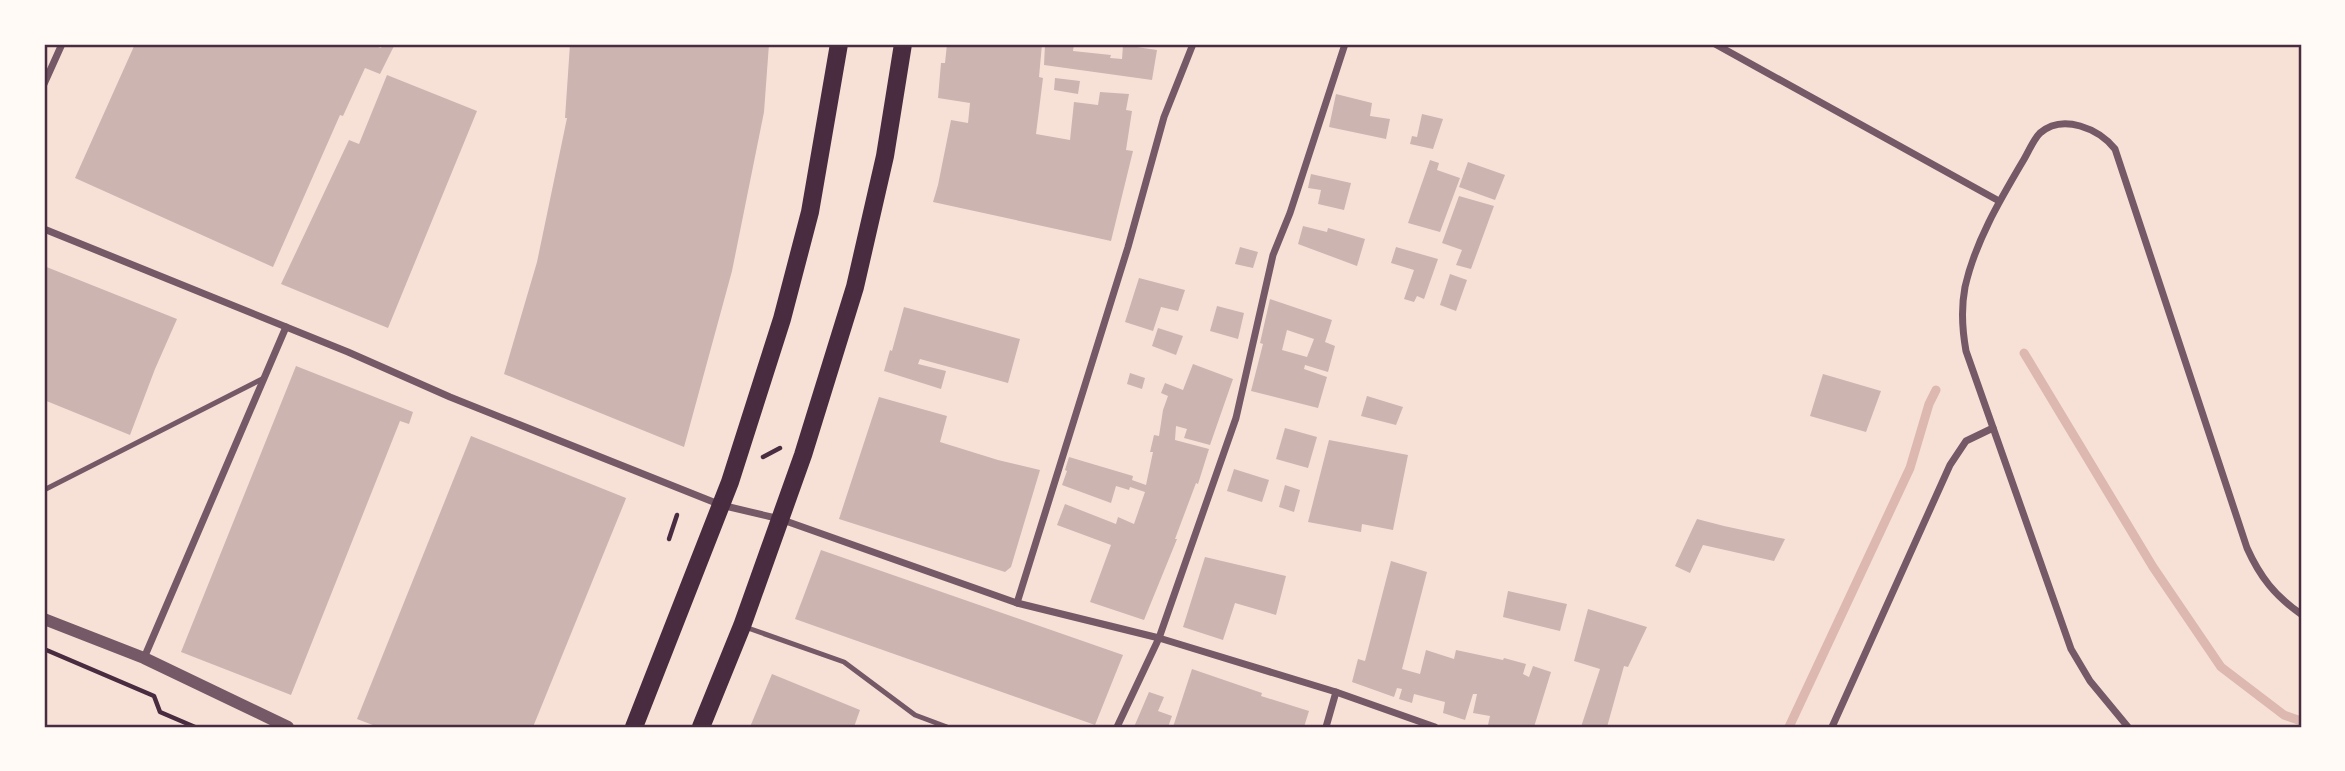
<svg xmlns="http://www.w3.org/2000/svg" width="2345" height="771" font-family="'Open Sans',sans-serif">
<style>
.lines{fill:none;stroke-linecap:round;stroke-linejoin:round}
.stream{stroke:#dcb8b0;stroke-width:9}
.building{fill:#ccb4b1;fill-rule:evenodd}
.path{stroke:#4a2c40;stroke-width:4.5}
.service{stroke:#755966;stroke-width:5}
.minor{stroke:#755966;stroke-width:7}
.tertiary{stroke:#755966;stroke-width:12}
.primary{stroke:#4a2c40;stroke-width:18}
.neatline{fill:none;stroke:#4a2c40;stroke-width:2.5}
</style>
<rect width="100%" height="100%" fill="#f7e1d7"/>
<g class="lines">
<g class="stream">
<polyline points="2024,353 2153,567 2221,667 2284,715 2301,721"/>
<polyline points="1789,727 1910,468 1929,404 1936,390"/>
</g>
</g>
<g class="building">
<polygon points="135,44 376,44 375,46 381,48 383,44 395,44 380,74 365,68 343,116 340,115 273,267 75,178"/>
<polygon points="570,44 769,44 764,112 732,271 684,447 504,374 537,262 567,118 565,118"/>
<polygon points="947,44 1042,44 1039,77 1043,78 1036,134 1070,140 1074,102 1098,105 1100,92 1129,94 1126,110 1132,111 1126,150 1133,151 1111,241 933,202 938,185 951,120 968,123 970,103 938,98 941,63 945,63"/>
<polygon points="1045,44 1074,44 1073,51 1111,55 1110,58 1122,59 1123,45 1157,50 1152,80 1044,65"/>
<polygon points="387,75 477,111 388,328 281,284 349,140 359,144"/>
<polygon points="1055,78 1080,81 1078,94 1054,90"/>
<polygon points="1336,94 1372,103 1370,116 1390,119 1386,139 1329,127"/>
<polygon points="1422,114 1443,119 1433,149 1410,144 1412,136 1417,137"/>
<polygon points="1430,160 1439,163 1437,170 1460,178 1440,232 1408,223"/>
<polygon points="1468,162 1505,175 1495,200 1459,187"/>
<polygon points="1311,174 1351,183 1344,210 1318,204 1321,190 1308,188"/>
<polygon points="1459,196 1494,206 1471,269 1456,265 1462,250 1442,243"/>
<polygon points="1303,226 1327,232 1328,228 1365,239 1357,266 1298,244"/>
<polygon points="1240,247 1258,252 1253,268 1235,264"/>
<polygon points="1396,247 1438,259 1424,299 1417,296 1414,302 1404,299 1414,270 1391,263"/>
<polygon points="44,266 177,319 155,369 130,435 44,400"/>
<polygon points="1450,274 1467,280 1456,311 1440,305"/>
<polygon points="1139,278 1185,290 1178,311 1161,307 1153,331 1125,322"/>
<path d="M1270,299L1332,320L1325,342L1335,346L1328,372L1305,365L1304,369L1327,377L1318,408L1251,391L1263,344L1260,343ZM1287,330L1314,339L1307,357L1282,350Z"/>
<polygon points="1217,306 1244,313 1238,339 1210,331"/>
<polygon points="904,307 1020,339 1008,383 920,359 918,364 946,371 941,389 884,371 890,350 892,351"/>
<polygon points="1158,328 1183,336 1176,355 1152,346"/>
<polygon points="1193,364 1233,379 1210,445 1184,438 1187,429 1176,426 1175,440 1209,449 1198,484 1196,483 1175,539 1177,539 1144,620 1090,602 1111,545 1057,525 1065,504 1116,524 1118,517 1134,524 1145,492 1130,487 1129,490 1116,486 1111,503 1062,485 1067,471 1065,470 1069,457 1133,476 1132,480 1146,485 1153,452 1150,452 1154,435 1159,436 1163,410 1168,396 1161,393 1165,383 1183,390"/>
<polygon points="296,366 413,412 409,424 400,421 291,695 181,652"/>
<polygon points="1130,373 1145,378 1142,389 1127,384"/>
<polygon points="1823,374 1881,391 1866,432 1810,416"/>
<polygon points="1367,396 1403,407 1396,425 1361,416"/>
<polygon points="879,397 947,416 940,442 998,460 1040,470 1011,567 1005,572 839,519"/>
<polygon points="1285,428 1317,437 1308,468 1276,459"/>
<polygon points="471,436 626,498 625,501 533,727 378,727 357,719"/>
<polygon points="1329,440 1408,455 1393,530 1362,524 1361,532 1308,522"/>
<polygon points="1234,469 1269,480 1262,502 1227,491"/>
<polygon points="1285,485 1300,490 1294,512 1279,507"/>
<polygon points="1697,519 1724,526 1785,539 1774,561 1703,545 1690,573 1675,566"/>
<polygon points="821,550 1123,655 1095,725 795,619"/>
<polygon points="1205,557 1286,576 1276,615 1235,603 1223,640 1183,627"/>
<polygon points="1391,561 1427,572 1402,669 1420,674 1426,650 1454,659 1456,650 1503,660 1504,658 1526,664 1523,674 1529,677 1533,666 1551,672 1534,727 1495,727 1488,725 1490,716 1473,713 1477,694 1473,694 1465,720 1443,713 1445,702 1414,694 1412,703 1399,699 1402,689 1397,688 1394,697 1352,682 1358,659 1365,661"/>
<polygon points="1508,591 1567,604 1560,631 1503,617"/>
<polygon points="1588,609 1647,627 1628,667 1624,666 1607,727 1581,727 1600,669 1574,661"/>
<polygon points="1192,669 1262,693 1261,696 1309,711 1304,727 1173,727"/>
<polygon points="772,674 860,710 854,727 750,727"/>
<polygon points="1149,692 1164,697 1158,711 1172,716 1168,727 1134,727"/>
</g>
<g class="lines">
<g class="path">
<polyline points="763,457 780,448"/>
<polyline points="669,539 677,515"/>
<polyline points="44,649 154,696 160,712 195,727"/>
</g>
<g class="service">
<polyline points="44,490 264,378"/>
<polyline points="745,627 844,662 915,715 947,727"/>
</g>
<g class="minor">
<polyline points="1715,44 1999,201"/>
<polyline points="44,84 62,44"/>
<polyline points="44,229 348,352 450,397 721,505 780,519 1017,603 1159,638 1336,692 1435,727"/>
<polyline points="1017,603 1128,247 1164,117 1193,44"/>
<polyline points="144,658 286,327"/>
<polyline points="1117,727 1159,638 1236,418 1273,255 1290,213 1345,44"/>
<polyline points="1326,727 1336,692"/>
<polyline points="1832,727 1950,465 1966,441 1993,428"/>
<path d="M2128,727L2090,681L2071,649L1966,351C1962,329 1961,308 1965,287C1975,242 2000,200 2023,161C2028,153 2033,140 2040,133C2063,113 2099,129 2115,149L2247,548C2260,577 2275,596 2301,614"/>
</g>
<polyline class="tertiary" points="44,619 144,658 288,727"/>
<g class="primary">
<polyline points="634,727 730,482 782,319 810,212 839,44"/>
<polyline points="701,727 742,626 803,455 855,287 885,156 903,44"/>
</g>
</g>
<rect width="2345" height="771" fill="none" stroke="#fffaf5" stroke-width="91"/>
<rect x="46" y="46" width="2254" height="680" class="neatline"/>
</svg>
